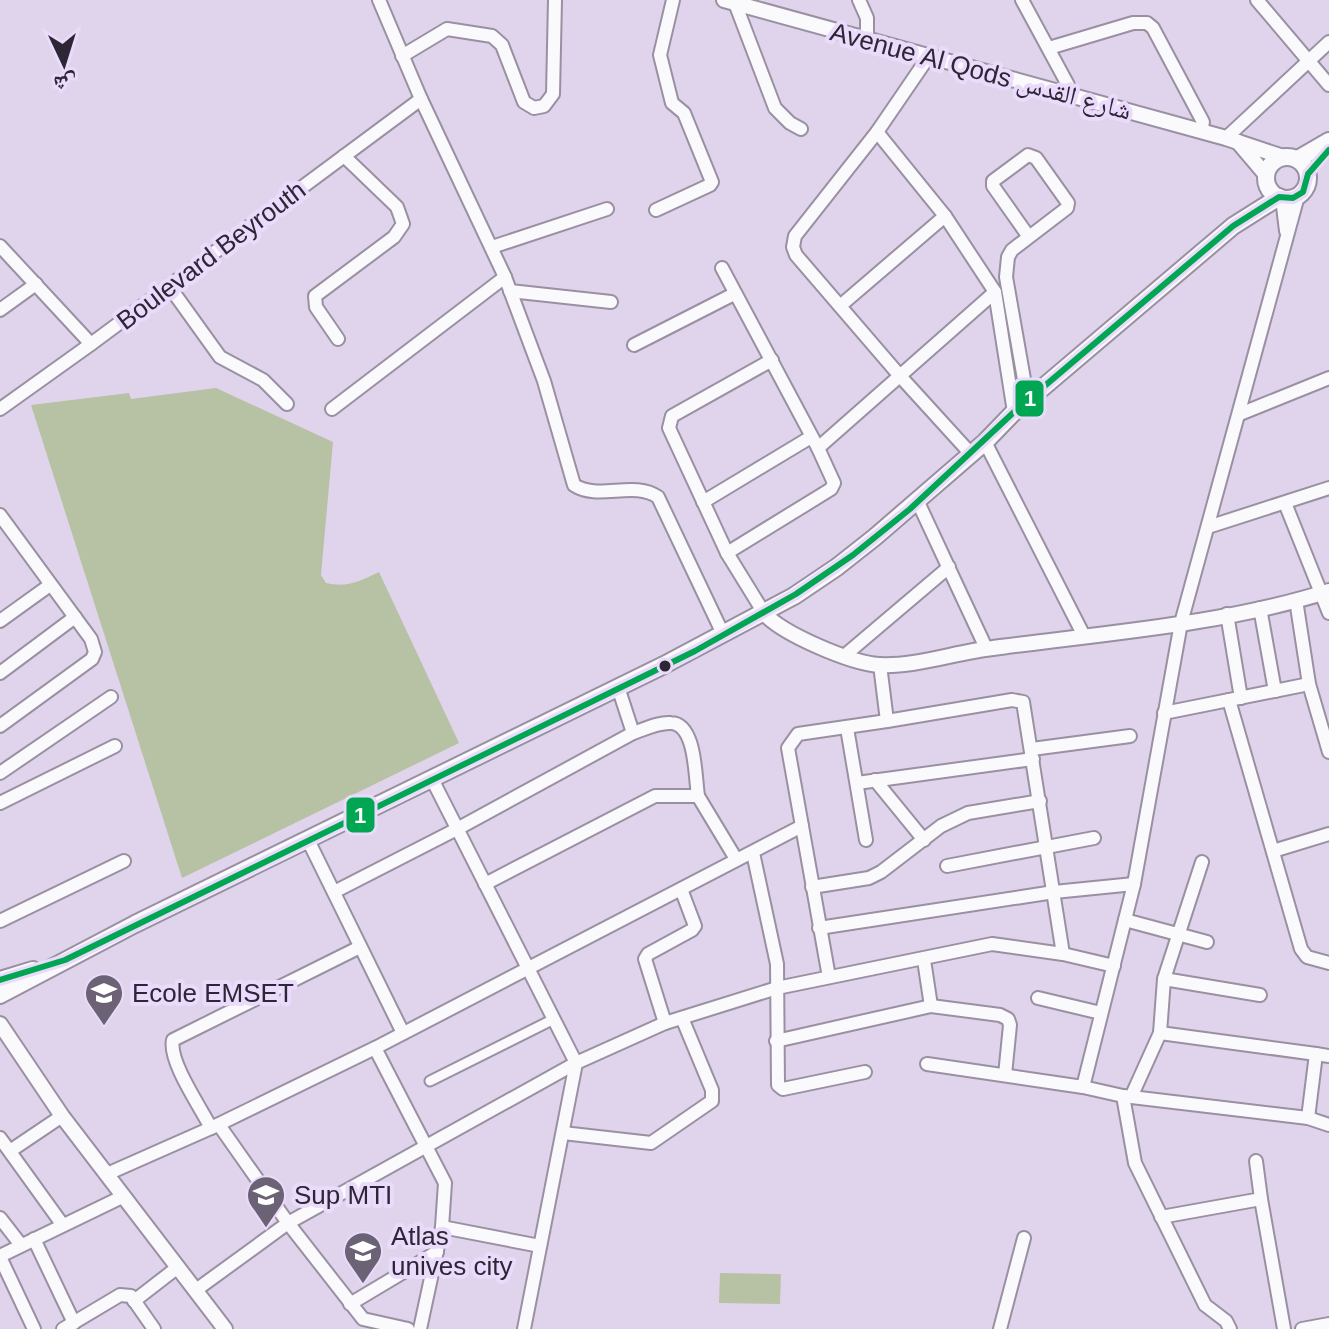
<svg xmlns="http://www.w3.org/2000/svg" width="1329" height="1329" font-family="Arial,'Noto Naskh Arabic',sans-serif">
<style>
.green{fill:#b7c2a4}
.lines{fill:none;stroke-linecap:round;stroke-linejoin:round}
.pedestrian-casing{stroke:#9990a2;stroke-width:13}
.minor-casing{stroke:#9990a2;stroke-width:16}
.tertiary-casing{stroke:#9990a2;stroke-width:18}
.secondary-casing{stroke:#9990a2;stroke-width:20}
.pedestrian{stroke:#faf9fc;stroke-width:9}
.minor{stroke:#faf9fc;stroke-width:12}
.tertiary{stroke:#faf9fc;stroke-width:14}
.secondary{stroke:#faf9fc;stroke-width:16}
.bus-1-casing{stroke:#eadafb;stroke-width:12}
.bus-1{stroke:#00a651;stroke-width:6}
.bus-dot{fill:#2d2635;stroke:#eadafb;stroke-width:3}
.labels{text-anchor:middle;stroke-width:8;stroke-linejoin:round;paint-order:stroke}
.street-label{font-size:26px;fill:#2d2635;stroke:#eadafb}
.poi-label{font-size:26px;fill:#2d2635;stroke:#eadafb;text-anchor:start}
.line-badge{stroke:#eadafb;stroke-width:3}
.badge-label{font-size:22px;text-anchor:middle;font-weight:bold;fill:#fff}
</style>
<rect width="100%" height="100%" fill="#dfd4eb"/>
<g class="green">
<path d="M216,388L333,442L321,575L326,583C347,588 360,581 379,572L459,743L182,878L31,405L129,393L131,399Z"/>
<polygon points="720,1273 781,1274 780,1304 719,1303"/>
</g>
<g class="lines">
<defs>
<polyline id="pedestrian" points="430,1081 554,1019"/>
<g id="minor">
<path d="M379,0L421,99L505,277L544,381L574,485C598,501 634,480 658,497L723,634"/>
<polyline points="859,0 867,18 867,39"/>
<polyline points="1022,0 1068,85 1068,95"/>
<polyline points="1257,0 1329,85"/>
<polyline points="735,3 775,108 790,123 801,129"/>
<polyline points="1049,48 1133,23 1147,23 1153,28 1203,122 1201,131"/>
<polyline points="402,56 447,29 492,36 502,45 524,102 534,108 544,106 553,94 555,0"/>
<polyline points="929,56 877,132 795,236 793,247 796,255 900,376 971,454"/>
<polyline points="877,132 945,216 995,292 1014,412"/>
<polyline points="1226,138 1329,42"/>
<polyline points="1282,198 1286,231"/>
<polyline points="656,210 710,185 712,182 684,113 672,103 660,55 673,0"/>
<polyline points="0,246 91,344"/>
<polyline points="492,247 607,209"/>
<polyline points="722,268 818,448 834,483 831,489 727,553"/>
<polyline points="169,286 220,357 263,380 287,404"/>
<polyline points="510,291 611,302"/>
<polyline points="840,306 945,216"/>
<polyline points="0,310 36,284"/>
<polyline points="338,339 316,307 315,296 394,237 403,224 397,207 344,156"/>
<polyline points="634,345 734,294"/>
<polyline points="1028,402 1006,277 1008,257 1012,250 1067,208 1068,203 1036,158 1028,155 993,181 993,186 1029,237"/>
<polyline points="0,409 91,344 421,99"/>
<polyline points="332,409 505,277"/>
<polyline points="1240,414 1329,378"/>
<polyline points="985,442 1084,636"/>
<polyline points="818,448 995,292"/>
<polyline points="917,500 986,648"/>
<polyline points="703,502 811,437"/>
<polyline points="1285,503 1329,613"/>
<polyline points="0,515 91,639 95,652 92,659 0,726"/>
<polyline points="1208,527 1329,488"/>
<polyline points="1296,600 1309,684 1329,752"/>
<polyline points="1260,608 1275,691"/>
<polyline points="764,613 727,553 669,428 672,416 772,360"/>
<polyline points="1227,614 1241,698"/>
<polyline points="0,621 50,585"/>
<polyline points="844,656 949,567"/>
<polyline points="0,673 75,617"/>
<polyline points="1229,700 1301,949 1307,957 1329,963"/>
<polyline points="1164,713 1309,684"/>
<polyline points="887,721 1012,700 1023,702 1063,954"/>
<polyline points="847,728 866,840"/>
<path d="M633,733C645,729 659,722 671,723C696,724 695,776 698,796"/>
<polyline points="1032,749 1130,736"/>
<polyline points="0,773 111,697"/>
<polyline points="432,779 576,1063 524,1329"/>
<polyline points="875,780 924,840"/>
<polyline points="857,783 1033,759"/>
<polyline points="0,803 115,746"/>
<polyline points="308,840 403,1033"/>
<polyline points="1273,851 1329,834"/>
<polyline points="753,853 777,964 778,1085 783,1089 865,1072"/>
<polyline points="947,866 1094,838"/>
<polyline points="485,884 655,796 698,796 736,859"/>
<polyline points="812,887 869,878 881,872 941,826 968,813 1040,801"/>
<polyline points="334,892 457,829 633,733 618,687"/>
<polyline points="1125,920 1207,942"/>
<polyline points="0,921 124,861"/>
<polyline points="819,928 1054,892 1134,884"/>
<polyline points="924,960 931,1006"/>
<polyline points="829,977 788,748 798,734 887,721 880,665"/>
<polyline points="1164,979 1260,995"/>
<polyline points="1038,998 1101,1013"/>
<polyline points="665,1023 645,959 648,954 692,930 695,926 681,889"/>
<polyline points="1160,1033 1316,1054"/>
<polyline points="776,1041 931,1006 1000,1015 1008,1019 1010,1025 1005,1075"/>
<polyline points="375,1048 445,1183 442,1227 420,1329"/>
<polyline points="927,1064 1083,1087 1123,1096 1308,1118 1329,1125"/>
<polyline points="1083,1087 1134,884 1181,623 1298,196"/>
<polyline points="1132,1095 1160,1033 1164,979 1202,862"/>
<polyline points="1123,1096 1135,1163 1205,1305 1226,1321 1230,1329"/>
<polyline points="1308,1118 1316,1054 1329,1056"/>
<polyline points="219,1125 288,1223 363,1319 408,1329"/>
<path d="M211,1128C201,1108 168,1061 173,1040L360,947"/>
<polyline points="563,1133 651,1143 712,1101 712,1090 682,1018"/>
<polyline points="0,1138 62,1224"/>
<polyline points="10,1151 62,1116"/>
<polyline points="107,1174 211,1128 375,1048 802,826"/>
<polyline points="1261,1199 1284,1329"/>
<polyline points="1161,1217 1261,1199 1256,1161"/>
<polyline points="0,1218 21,1245"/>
<polyline points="442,1227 540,1246"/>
<polyline points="34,1239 74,1323"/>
<polyline points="0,1256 124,1196"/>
<polyline points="0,1257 34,1329"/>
<polyline points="196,1290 288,1223 576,1063 665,1023 777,988 992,944 1063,954 1114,966"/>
<polyline points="134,1301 178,1267"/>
<polyline points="350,1304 437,1252"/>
<polyline points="63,1329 120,1295 131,1296 154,1329"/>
<polyline points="1000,1329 1024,1238"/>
<polyline points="1302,1329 1329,1324"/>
</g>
<g id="tertiary">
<polyline points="724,0 1226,138 1283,157"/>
<polyline points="1238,142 1266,175"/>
<path d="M764,613C782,634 851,663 879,665C916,667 956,652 993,648C1105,633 1221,625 1329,591"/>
<polyline points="0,1024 62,1116 225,1329"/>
</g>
<g id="secondary">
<circle cx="1287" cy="178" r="21"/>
<polyline points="1298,159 1329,141"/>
<polyline points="0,980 33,970"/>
<polyline points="0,995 135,924 664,665 794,596 837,567 875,537 985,442 1014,412 1233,226 1279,197"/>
</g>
</defs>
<use href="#pedestrian" class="pedestrian-casing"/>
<use href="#minor" class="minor-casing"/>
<use href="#tertiary" class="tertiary-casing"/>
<use href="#secondary" class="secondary-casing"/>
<use href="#pedestrian" class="pedestrian"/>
<use href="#minor" class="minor"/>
<use href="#tertiary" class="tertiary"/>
<use href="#secondary" class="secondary"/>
<defs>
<polyline id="bus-1" points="0,980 65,960 695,651 796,594 853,555 910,509 1014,412 1233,226 1279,197 1293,198 1303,192 1308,174 1329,150"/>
</defs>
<use href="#bus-1" class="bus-1-casing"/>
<use href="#bus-1" class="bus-1"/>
</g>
<defs>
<symbol id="university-pin" viewBox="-11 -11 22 30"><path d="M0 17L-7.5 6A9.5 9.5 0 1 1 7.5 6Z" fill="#6b6375" stroke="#eadafb"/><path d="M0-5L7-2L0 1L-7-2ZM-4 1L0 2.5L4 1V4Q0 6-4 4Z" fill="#fff"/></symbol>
</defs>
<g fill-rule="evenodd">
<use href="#university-pin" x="82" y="971" width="44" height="60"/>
<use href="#university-pin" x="244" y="1173" width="44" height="60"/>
<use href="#university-pin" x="341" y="1229" width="44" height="60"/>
</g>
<circle class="bus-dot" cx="665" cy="666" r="7"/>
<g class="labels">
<g class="street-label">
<text transform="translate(981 71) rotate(15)" y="9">Avenue Al Qods شارع القدس</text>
<text transform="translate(211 255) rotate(-37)" y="9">Boulevard Beyrouth</text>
</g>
<g class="poi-label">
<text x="132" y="1002">Ecole EMSET</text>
<text x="294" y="1204">Sup MTI</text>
<text x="391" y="1245">Atlas<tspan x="391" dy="30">unives city</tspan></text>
</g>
</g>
<g class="line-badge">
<rect x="1014" y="379" width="31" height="39" rx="8" fill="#00a651"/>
<rect x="345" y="796" width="31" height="38" rx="8" fill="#00a651"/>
</g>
<g class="badge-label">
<text x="1030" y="406">1</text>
<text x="360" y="823">1</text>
</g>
<g transform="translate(64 64) rotate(176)" stroke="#eadafb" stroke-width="6" paint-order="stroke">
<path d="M0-6L14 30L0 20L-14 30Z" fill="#2d2635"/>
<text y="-12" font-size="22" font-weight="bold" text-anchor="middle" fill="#2d2635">ش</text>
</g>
</svg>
